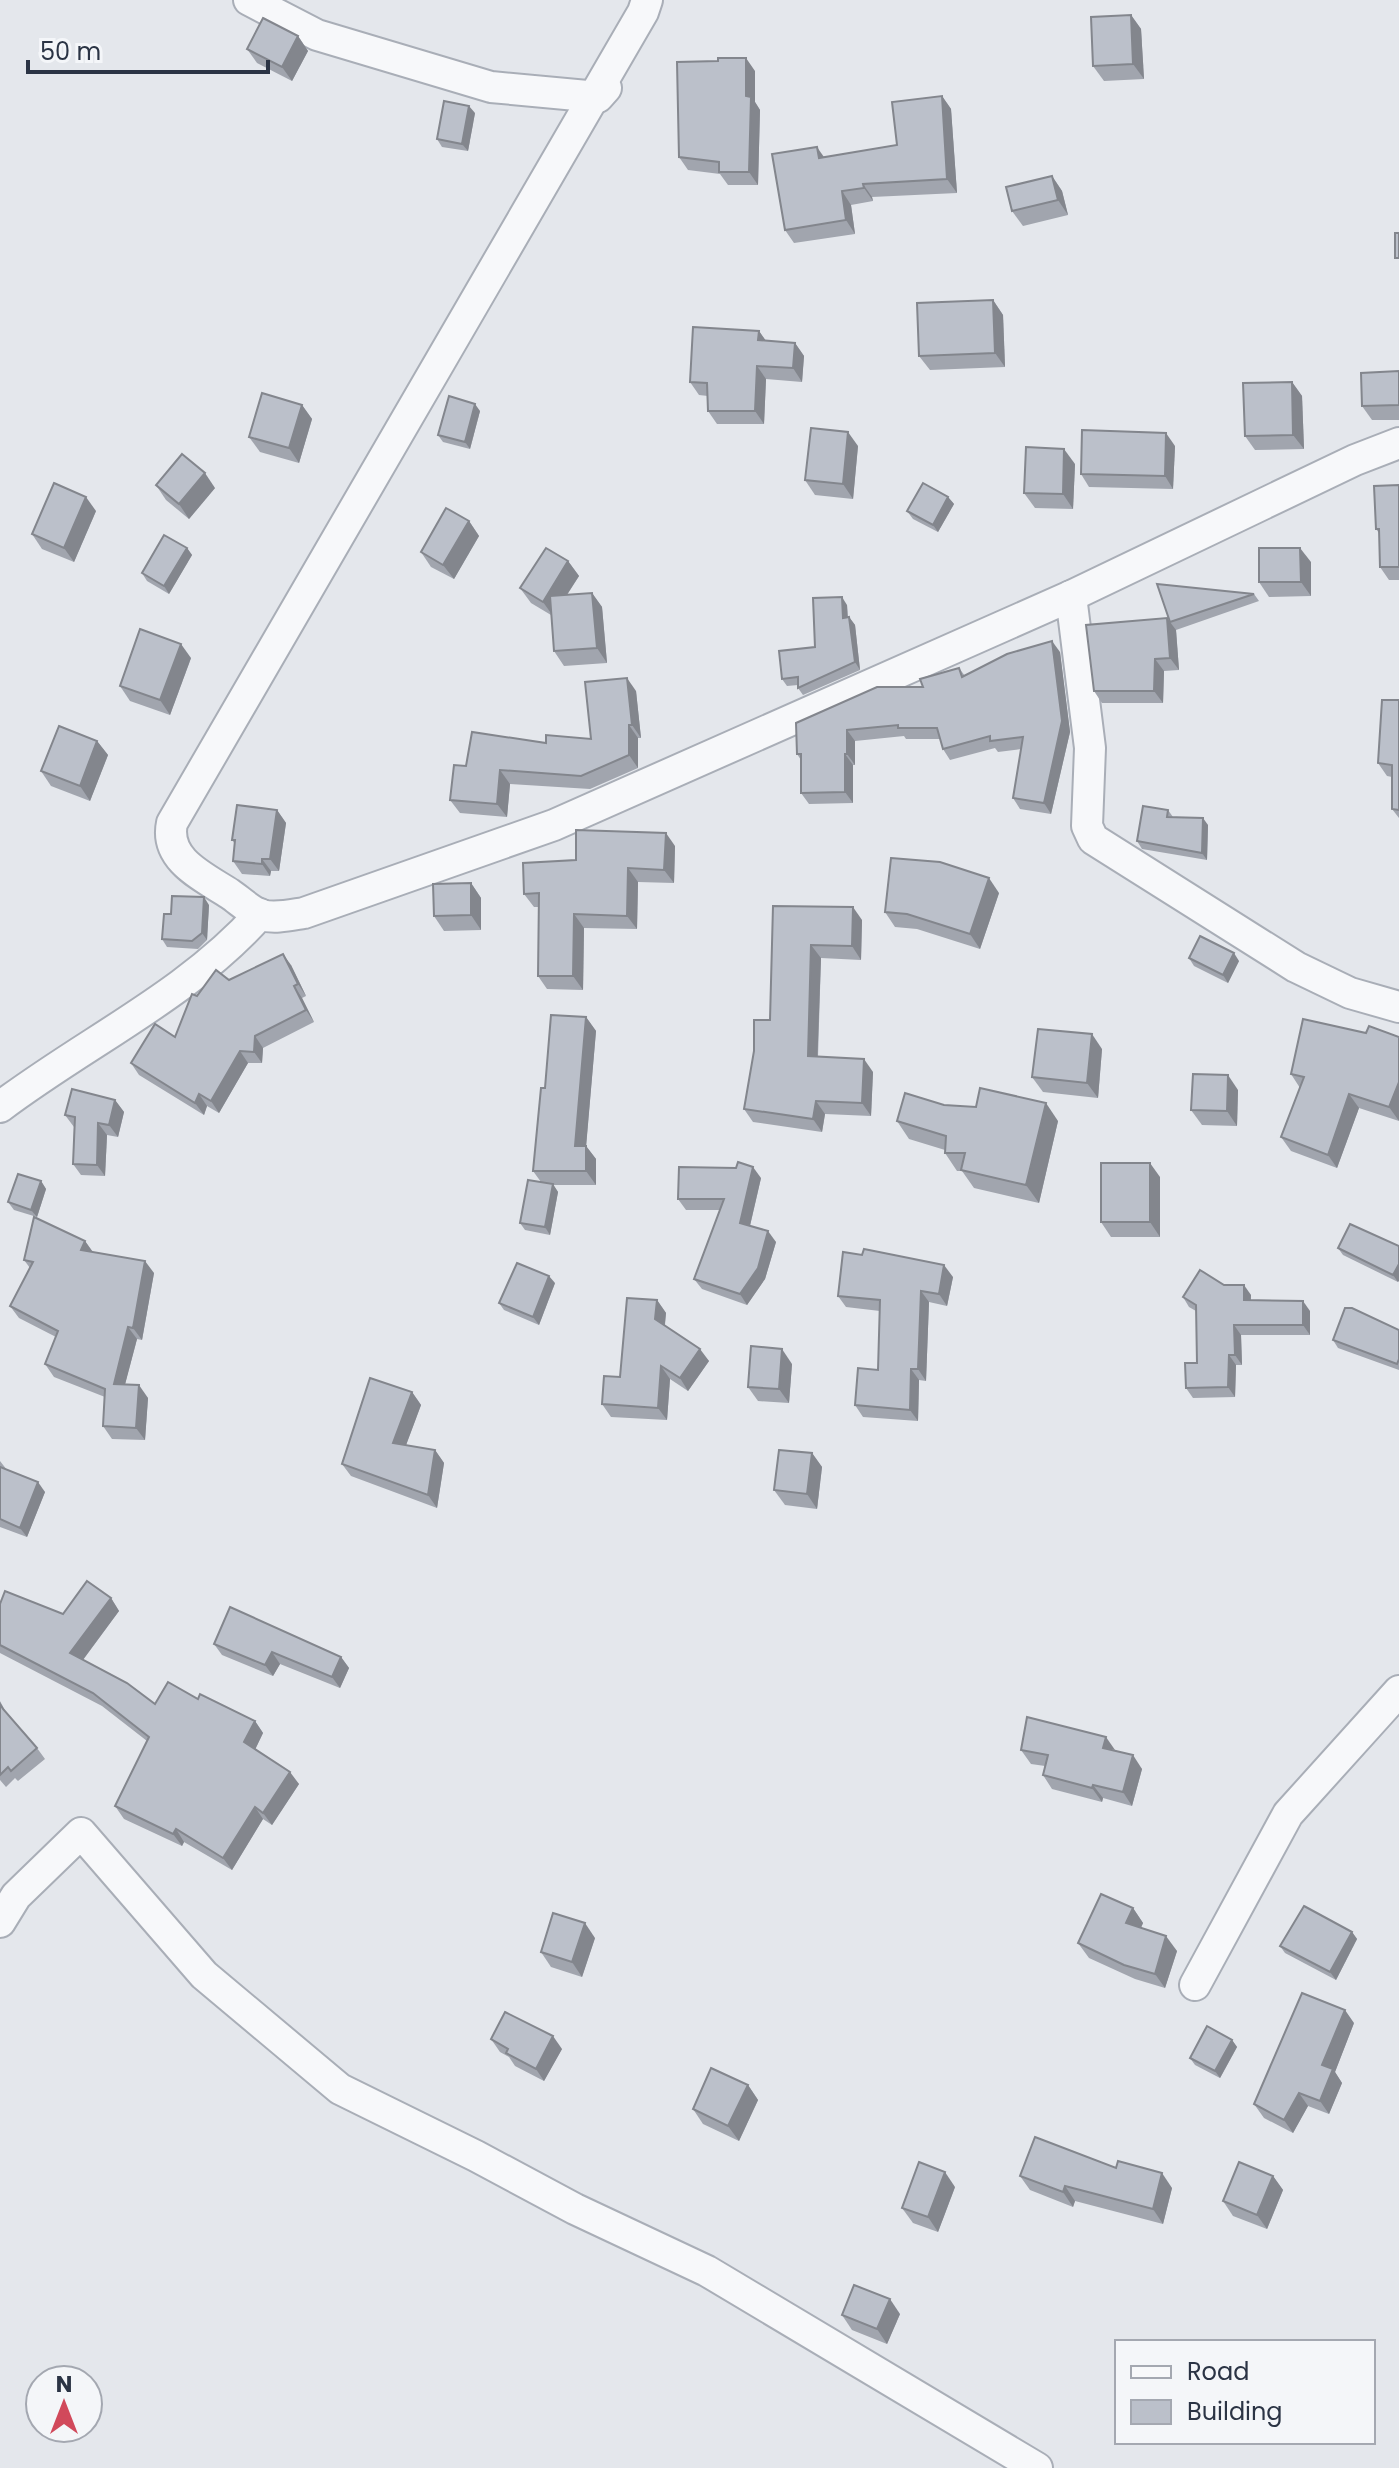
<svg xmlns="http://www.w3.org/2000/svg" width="1399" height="2468" font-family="Poppins,sans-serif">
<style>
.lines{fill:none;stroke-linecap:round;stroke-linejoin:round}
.minor-casing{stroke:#a9aeb7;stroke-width:34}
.minor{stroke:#f7f8fa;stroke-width:30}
.wall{fill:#a1a5ae}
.shaded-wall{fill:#83868d}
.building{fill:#bbc0ca;stroke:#83868d;stroke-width:2}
</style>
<rect width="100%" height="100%" fill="#e4e7ec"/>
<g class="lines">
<defs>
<g id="minor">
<polyline points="249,0 317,35 491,87 598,97 606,88"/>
<path d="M647,0L643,12L172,823C164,860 204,877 230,894C239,900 250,911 261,915C275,919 291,915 304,913L554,825L1071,596L1355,460L1399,443"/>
<polyline points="1071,596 1090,748 1087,826 1093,839 1296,967 1350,993 1399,1007"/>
<path d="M0,1107C86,1042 188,995 260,914"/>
<polyline points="0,1922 16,1896 81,1833 204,1975 340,2089 476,2156 575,2209 707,2271 1037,2468"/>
<polyline points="1195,1985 1288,1814 1399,1691"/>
</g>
</defs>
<use href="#minor" class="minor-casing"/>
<use href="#minor" class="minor"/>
</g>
<g class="wall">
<polygon points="1131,15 1141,29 1144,79 1104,81 1093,66"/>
<polygon points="298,36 308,51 292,81 257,63 247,49"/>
<polygon points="755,71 755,102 760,110 758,185 728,185 720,174 688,170 679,157"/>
<polygon points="942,96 951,109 957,193 872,197 873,201 851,205 855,234 794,243 785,230 824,157 897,145"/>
<polygon points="475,113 468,151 442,147 437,139"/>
<polygon points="1052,176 1062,191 1068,215 1023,226 1012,211"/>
<polygon points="993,300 1003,315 1005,367 930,370 919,356"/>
<polygon points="759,331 766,341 795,343 804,356 802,382 766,379 764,424 717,424 708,411 708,396 699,395 690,382"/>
<polygon points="1399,371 1399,420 1372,420 1362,406"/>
<polygon points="1292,382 1302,396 1304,449 1255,450 1245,436"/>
<polygon points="302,405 312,419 299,463 260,452 249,437"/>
<polygon points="480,411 470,449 443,442 438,435"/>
<polygon points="858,446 853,499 815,495 805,480"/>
<polygon points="1175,446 1173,489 1089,487 1081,474"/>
<polygon points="1075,464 1073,509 1035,508 1024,493"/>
<polygon points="156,485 215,488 189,519 166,500"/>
<polygon points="1399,485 1399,580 1389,580 1380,567 1379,533 1376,529"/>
<polygon points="948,497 954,504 938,532 913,519 907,511"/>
<polygon points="96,511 74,562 42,549 32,534"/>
<polygon points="469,521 479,536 454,579 431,567 421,552"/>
<polygon points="187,548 192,555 169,594 147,581 142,573"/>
<polygon points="568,561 579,576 567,595 592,593 602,607 607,663 564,666 554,651 551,615 531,603 520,588"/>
<polygon points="1311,562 1311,596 1269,597 1259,582"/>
<polygon points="1254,594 1259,601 1176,630 1179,670 1164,671 1163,703 1102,703 1094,691 1167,618 1170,622"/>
<polygon points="847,605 848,618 849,617 855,625 860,670 803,695 798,688 798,685 787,686 782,679 815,647"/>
<polygon points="1060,652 1070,732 1051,814 1020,809 1013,798 1021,749 998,752 995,748 950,760 943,749 940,739 906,739 904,736 855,741 855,765 853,765 853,803 809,804 801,793 801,760 797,754 959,668 965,676"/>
<polygon points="191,658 170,715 130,701 120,686"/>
<polygon points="636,691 641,738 638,738 638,768 590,789 510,784 507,817 460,813 450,800 466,766 546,743 591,739"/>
<polygon points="1399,700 1399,818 1392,809 1392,777 1387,776 1378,763"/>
<polygon points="97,741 108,755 90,801 51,786 41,771"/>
<polygon points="277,810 286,823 279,871 271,871 270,876 242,874 233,861 235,844 232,840"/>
<polygon points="1168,810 1173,817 1208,825 1207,860 1142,849 1137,841"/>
<polygon points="675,846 674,883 638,882 637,929 584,928 583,990 547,989 538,976 539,907 534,907 524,894 576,860"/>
<polygon points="471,883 481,898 481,930 444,931 434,916"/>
<polygon points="999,893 980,949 917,929 895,927 885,912"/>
<polygon points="209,905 207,940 198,949 167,947 162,939 171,914"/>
<polygon points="773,906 862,920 861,960 821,958 818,1057 873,1072 871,1116 825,1114 822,1132 753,1122 744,1109 754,1051 770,1020"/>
<polygon points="1189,958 1239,961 1228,983 1194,966"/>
<polygon points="291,965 306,996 302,998 314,1022 263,1048 262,1063 248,1063 219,1113 207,1106 204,1115 139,1075 131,1063 175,1037 197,996 229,980"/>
<polygon points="586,1017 596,1031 586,1146 596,1159 596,1185 553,1185 558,1192 550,1235 525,1230 520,1223 541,1182 533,1171 545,1088"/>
<polygon points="1366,1033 1399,1121 1359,1108 1337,1168 1291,1151 1281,1137 1300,1088 1291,1074"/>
<polygon points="1102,1049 1098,1098 1043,1092 1032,1077"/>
<polygon points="1238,1090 1237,1126 1202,1125 1191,1110"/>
<polygon points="115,1100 124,1112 118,1137 107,1135 105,1176 81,1175 73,1164 74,1127 65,1115"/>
<polygon points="944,1105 1058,1121 1039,1203 974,1188 962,1171 957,1171 945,1153 945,1150 909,1139 897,1121"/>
<polygon points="1160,1177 1160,1237 1111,1237 1101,1222"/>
<polygon points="761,1178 750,1226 776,1242 765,1279 747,1305 702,1289 694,1279 720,1210 686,1210 678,1199"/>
<polygon points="41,1181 46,1189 37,1217 14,1210 8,1202"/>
<polygon points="85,1241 93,1252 154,1273 142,1340 137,1339 125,1384 148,1398 145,1440 112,1439 103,1426 105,1397 54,1377 45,1364 56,1337 19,1318 10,1306 30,1268 24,1260"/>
<polygon points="1399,1246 1398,1282 1343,1255 1338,1248"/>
<polygon points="953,1277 947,1306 929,1302 926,1381 919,1380 918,1421 863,1417 855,1405 878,1370 880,1311 846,1307 838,1296"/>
<polygon points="555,1283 539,1325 504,1310 499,1303"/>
<polygon points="1224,1285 1251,1295 1251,1300 1310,1311 1310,1335 1241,1335 1242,1365 1236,1365 1235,1397 1193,1398 1186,1388 1197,1363 1196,1311 1189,1307 1183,1297"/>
<polygon points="657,1300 666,1313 665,1325 709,1361 688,1391 670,1379 667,1420 611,1417 602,1404 620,1377"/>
<polygon points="1399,1330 1399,1370 1338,1348 1333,1340"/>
<polygon points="792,1364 789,1403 758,1401 748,1387"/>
<polygon points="412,1392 421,1405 406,1445 435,1450 444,1463 437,1508 351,1476 342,1464"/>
<polygon points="812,1453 822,1467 817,1509 785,1505 774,1490"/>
<polygon points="0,1461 7,1470 45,1492 27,1537 0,1527"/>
<polygon points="111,1598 119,1611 83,1660 155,1704 198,1699 255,1721 263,1733 255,1749 299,1784 272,1825 263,1819 232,1870 184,1842 182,1846 124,1819 115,1806 147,1741 102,1706 0,1653 0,1604 63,1614"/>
<polygon points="214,1644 341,1657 349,1668 340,1688 280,1664 273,1676 222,1655"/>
<polygon points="0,1701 7,1714 37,1748 45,1759 18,1781 15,1778 6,1787 0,1780"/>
<polygon points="1021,1750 1115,1750 1142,1769 1132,1806 1103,1798 1102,1802 1052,1789 1043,1775 1045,1766 1031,1764"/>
<polygon points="1133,1908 1143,1923 1141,1928 1177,1951 1165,1988 1135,1979 1089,1958 1078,1943"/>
<polygon points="1352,1932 1357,1939 1336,1980 1285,1953 1280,1946"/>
<polygon points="595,1938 582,1977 551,1967 541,1952"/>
<polygon points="1354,2023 1335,2072 1342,2083 1329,2114 1308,2106 1293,2133 1264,2118 1254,2104"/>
<polygon points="491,2039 562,2049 544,2081 515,2066 509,2057 500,2052"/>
<polygon points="1232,2040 1237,2047 1220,2078 1195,2065 1190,2058"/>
<polygon points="748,2085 758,2100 739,2141 703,2124 693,2109"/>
<polygon points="1116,2168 1172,2188 1163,2224 1075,2201 1073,2207 1030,2190 1020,2176"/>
<polygon points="1273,2176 1283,2190 1267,2229 1233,2216 1223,2201"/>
<polygon points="955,2187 938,2232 913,2223 902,2208"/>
<polygon points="900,2314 887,2344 852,2330 842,2315"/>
</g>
<g class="shaded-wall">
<polygon points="1131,15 1141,29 1144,79 1133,64"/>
<polygon points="298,36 308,51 292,81 282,67"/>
<polygon points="746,58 755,71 755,102 760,110 758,185 749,172 746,96"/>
<polygon points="942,96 951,109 957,193 947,179"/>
<polygon points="469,106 475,113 468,151 462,144"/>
<polygon points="817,147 826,160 819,158"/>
<polygon points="1052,176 1062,191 1068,215 1058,200"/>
<polygon points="863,184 872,197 873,201 864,188"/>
<polygon points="842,191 851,205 855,234 846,220"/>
<polygon points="993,300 1003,315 1005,367 995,353"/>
<polygon points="759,331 768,344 758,340"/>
<polygon points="795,343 804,356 802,382 793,368"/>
<polygon points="757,366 766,379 764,424 755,411"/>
<polygon points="1292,382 1302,396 1304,449 1293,435"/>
<polygon points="475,404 480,411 470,449 465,442"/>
<polygon points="302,405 312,419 299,463 289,448"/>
<polygon points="848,432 858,446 853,499 843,484"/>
<polygon points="1166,433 1175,446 1173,489 1165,476"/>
<polygon points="1064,449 1075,464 1073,509 1063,494"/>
<polygon points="205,473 215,488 189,519 179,504"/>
<polygon points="86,497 96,511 74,562 64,548"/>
<polygon points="948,497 954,504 938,532 933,525"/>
<polygon points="469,521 479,536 454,579 443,565"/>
<polygon points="187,548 192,555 169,594 164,586"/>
<polygon points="1300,548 1311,562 1311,596 1301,582"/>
<polygon points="568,561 579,576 553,616 543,602"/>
<polygon points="592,593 602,607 607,663 597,648"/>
<polygon points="842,597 847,605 848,625 843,618"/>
<polygon points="849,617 855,625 860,670 855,662"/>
<polygon points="1167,618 1176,630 1179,670 1170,658"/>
<polygon points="1052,641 1060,652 1070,732 1051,814 1044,803"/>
<polygon points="181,644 191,658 170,715 160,700"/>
<polygon points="1155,659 1164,671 1163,703 1154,691"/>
<polygon points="627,678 636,691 641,738 632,725"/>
<polygon points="629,725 638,738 638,768 629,755"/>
<polygon points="847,730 855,741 855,765 847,754"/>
<polygon points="97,741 108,755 90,801 80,786"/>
<polygon points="845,754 853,765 853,803 845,792"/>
<polygon points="500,770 510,784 507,817 497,804"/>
<polygon points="277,810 286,823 279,871 270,859"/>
<polygon points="1203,818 1208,825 1207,860 1202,853"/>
<polygon points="666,833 675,846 674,883 664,870"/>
<polygon points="262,859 271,871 270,876 262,864"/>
<polygon points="628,868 638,882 637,929 627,916"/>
<polygon points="989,878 999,893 980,949 970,934"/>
<polygon points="471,883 481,898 481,930 471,915"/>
<polygon points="204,897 209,905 207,940 202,933"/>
<polygon points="853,907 862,920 861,960 852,946"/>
<polygon points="574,914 584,928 583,990 573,976"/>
<polygon points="811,945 821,958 817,1069 808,1056"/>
<polygon points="1234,953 1239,961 1228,983 1223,975"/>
<polygon points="283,954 291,965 306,996 298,984"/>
<polygon points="294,986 302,998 314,1022 306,1010"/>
<polygon points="586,1017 596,1031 585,1159 575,1146"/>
<polygon points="1092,1034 1102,1049 1098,1098 1087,1083"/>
<polygon points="255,1036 263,1048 262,1063 254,1052"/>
<polygon points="240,1051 248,1063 219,1113 211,1101"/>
<polygon points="864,1059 873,1072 871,1116 862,1103"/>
<polygon points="1228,1075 1238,1090 1237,1126 1227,1111"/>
<polygon points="1399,1082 1399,1121 1389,1107"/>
<polygon points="199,1094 207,1106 204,1115 195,1103"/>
<polygon points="1349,1094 1359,1108 1337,1168 1328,1155"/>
<polygon points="115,1100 124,1112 118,1137 109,1125"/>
<polygon points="816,1101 825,1114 822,1132 813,1119"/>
<polygon points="1046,1103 1058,1121 1039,1203 1026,1185"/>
<polygon points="98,1123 107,1135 105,1176 97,1165"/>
<polygon points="586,1146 596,1159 596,1185 586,1171"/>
<polygon points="1150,1163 1160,1177 1160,1237 1150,1222"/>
<polygon points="753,1167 761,1178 748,1234 740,1223"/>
<polygon points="41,1181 46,1189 37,1217 31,1210"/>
<polygon points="553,1184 558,1192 550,1235 545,1227"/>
<polygon points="768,1231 776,1242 765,1279 747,1305 740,1294"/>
<polygon points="85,1241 94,1254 81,1250"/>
<polygon points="145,1261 154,1273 142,1340 133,1328"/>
<polygon points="1399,1264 1399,1281 1398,1282 1393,1275"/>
<polygon points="944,1265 953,1277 947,1306 939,1294"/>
<polygon points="549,1276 555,1283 539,1325 533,1317"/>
<polygon points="1244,1285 1251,1295 1250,1310 1244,1300"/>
<polygon points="921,1291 929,1302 926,1381 918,1369"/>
<polygon points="657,1300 666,1313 664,1331 655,1319"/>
<polygon points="1303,1301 1310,1311 1310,1335 1303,1325"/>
<polygon points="1234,1325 1241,1335 1242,1365 1235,1355"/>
<polygon points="128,1327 137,1339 122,1396 114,1384"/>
<polygon points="700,1349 709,1361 688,1391 680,1378"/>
<polygon points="782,1349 792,1364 789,1403 779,1389"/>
<polygon points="1229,1355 1236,1365 1235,1397 1228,1387"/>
<polygon points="661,1366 670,1379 667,1420 658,1408"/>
<polygon points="911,1369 919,1380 918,1421 910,1410"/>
<polygon points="139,1385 148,1398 145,1440 136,1428"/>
<polygon points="412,1392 421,1405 402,1456 393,1443"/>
<polygon points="435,1450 444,1463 437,1508 428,1495"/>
<polygon points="812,1453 822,1467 817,1509 807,1494"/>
<polygon points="38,1482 45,1492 27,1537 20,1528"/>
<polygon points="111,1598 119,1611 79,1665 70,1653"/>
<polygon points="272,1652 280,1664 273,1676 265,1665"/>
<polygon points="341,1657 349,1668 340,1688 332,1677"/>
<polygon points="255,1721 263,1733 253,1754 244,1742"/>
<polygon points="1106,1737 1115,1750 1103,1748"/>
<polygon points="1133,1755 1142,1769 1132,1806 1123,1792"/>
<polygon points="290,1772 299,1784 272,1825 263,1813"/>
<polygon points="1093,1785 1103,1798 1102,1802 1092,1788"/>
<polygon points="255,1807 263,1819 232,1870 223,1858"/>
<polygon points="176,1829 184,1842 182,1846 173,1834"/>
<polygon points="1133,1908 1143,1923 1136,1938 1126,1923"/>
<polygon points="585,1923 595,1938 582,1977 572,1962"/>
<polygon points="1352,1932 1357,1939 1336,1980 1330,1972"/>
<polygon points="1166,1936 1177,1951 1165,1988 1155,1974"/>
<polygon points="1345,2010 1354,2023 1335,2072 1342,2083 1329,2114 1320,2101 1322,2065"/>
<polygon points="553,2036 562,2049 544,2081 536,2069"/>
<polygon points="1232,2040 1237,2047 1220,2078 1215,2071"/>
<polygon points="748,2085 758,2100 739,2141 728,2126"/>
<polygon points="1299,2093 1308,2106 1293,2133 1284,2120"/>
<polygon points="945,2172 955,2187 938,2232 928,2217"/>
<polygon points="1162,2173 1172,2188 1163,2224 1153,2209"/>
<polygon points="1273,2176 1283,2190 1267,2229 1257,2215"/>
<polygon points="1065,2186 1075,2201 1073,2207 1063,2192"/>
<polygon points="890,2299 900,2314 887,2344 877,2329"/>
</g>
<g class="building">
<polygon points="1131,15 1133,64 1093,66 1091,17"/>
<polygon points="263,18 298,36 282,67 247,49"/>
<polygon points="718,58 746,58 746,96 751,97 749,172 719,172 719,162 679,157 677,62 718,61"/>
<polygon points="942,96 947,179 863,184 864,188 842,191 846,220 785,230 772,154 817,147 819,158 897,145 892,102"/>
<polygon points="444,101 469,106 462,144 437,139"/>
<polygon points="1052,176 1058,200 1012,211 1006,187"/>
<rect x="1395" y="233" width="4" height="25"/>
<polygon points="993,300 995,353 919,356 917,303"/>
<polygon points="693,327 759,331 758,340 795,343 793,368 757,366 755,411 708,411 707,383 690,382"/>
<polygon points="1399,371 1399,405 1362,406 1361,373"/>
<polygon points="1292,382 1293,435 1245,436 1243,383"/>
<polygon points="262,393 302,405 289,448 249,437"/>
<polygon points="449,396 475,404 465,442 438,435"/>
<polygon points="811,428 848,432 843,484 805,480"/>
<polygon points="1082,430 1166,433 1165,476 1081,474"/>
<polygon points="1026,447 1064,449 1063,494 1024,493"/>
<polygon points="182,454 205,473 179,504 156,485"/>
<polygon points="54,483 86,497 64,548 32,534"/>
<polygon points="923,483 948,497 933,525 907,511"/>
<polygon points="1399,485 1399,567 1380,567 1379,529 1376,529 1374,486"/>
<polygon points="446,508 469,521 443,565 421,552"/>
<polygon points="164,535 187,548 164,586 142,573"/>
<polygon points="546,548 568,561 543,602 520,588"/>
<polygon points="1259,548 1300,548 1301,582 1259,582"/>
<polygon points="1157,584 1254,594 1170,622"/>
<polygon points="592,593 597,648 554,651 550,596"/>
<polygon points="842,597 843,618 849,617 855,662 798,688 798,677 782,679 779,651 815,647 813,598"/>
<polygon points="1167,618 1170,658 1155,659 1154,691 1094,691 1086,625"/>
<polygon points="140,629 181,644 160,700 120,686"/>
<polygon points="1052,641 1062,721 1044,803 1013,798 1023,737 990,741 990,736 943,749 937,728 898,728 898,725 847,730 847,754 845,754 845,792 801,793 801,754 797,754 796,723 877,687 923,687 920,679 959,668 962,677 1007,654"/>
<polygon points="627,678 632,725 629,725 629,755 581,776 500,770 497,804 450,800 454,765 466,766 472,732 546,743 546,735 591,739 585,682"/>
<polygon points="1382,700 1399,700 1399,810 1392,809 1392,765 1378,763"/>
<polygon points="59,726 97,741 80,786 41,771"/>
<polygon points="237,805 277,810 270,859 262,859 262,864 233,861 235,840 232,840"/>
<polygon points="1143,806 1168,810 1167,817 1203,818 1202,853 1137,841"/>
<polygon points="576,830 666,833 664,870 628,868 627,916 574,914 573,976 538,976 539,893 524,894 523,863 576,860"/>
<polygon points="891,858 940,862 989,878 970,934 907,914 885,912"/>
<polygon points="471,883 471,915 434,916 433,884"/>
<polygon points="172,896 204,897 202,933 192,941 162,939 164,914 171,914"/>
<polygon points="773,906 853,907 852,946 811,945 808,1056 864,1059 862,1103 816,1101 813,1119 744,1109 754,1051 754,1020 770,1020"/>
<polygon points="1200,936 1234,953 1223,975 1189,958"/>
<polygon points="283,954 298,984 294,986 306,1010 255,1036 254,1052 240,1051 211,1101 199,1094 195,1103 131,1063 155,1024 175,1037 192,994 197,996 216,970 229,980"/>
<polygon points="551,1015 586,1017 575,1146 586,1146 586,1171 533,1171 541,1088 545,1088"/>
<polygon points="1303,1019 1366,1033 1369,1026 1399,1037 1399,1082 1389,1107 1349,1094 1328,1155 1281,1137 1304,1077 1291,1074"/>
<polygon points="1038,1029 1092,1034 1087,1083 1032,1077"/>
<polygon points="1193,1074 1228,1075 1227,1111 1191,1110"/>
<polygon points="980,1088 1046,1103 1026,1185 961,1170 965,1153 945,1153 946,1136 897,1121 905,1093 944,1105 976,1107"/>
<polygon points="72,1089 115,1100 109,1125 98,1123 97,1165 73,1164 75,1117 65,1115"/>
<polygon points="738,1162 753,1167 740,1223 768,1231 758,1268 740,1294 694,1279 724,1199 678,1199 679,1167 736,1168"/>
<rect x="1101" y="1163" width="49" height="59"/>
<polygon points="18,1174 41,1181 31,1210 8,1202"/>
<polygon points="528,1180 553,1184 545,1227 520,1223"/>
<polygon points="34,1217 85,1241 81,1250 145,1261 133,1328 128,1327 114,1384 139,1385 136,1428 103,1426 105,1389 45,1364 58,1331 10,1306 33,1262 24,1260"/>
<polygon points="1350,1224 1399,1246 1399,1264 1393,1275 1338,1248"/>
<polygon points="864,1249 944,1265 939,1294 921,1291 918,1369 911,1369 910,1410 855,1405 858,1368 878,1370 880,1300 838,1296 843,1252 862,1255"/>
<polygon points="517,1263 549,1276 533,1317 499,1303"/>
<polygon points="1200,1270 1224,1285 1244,1285 1244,1300 1303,1301 1303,1325 1234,1325 1235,1355 1229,1355 1228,1387 1186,1388 1185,1363 1197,1363 1196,1305 1183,1297"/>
<polygon points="627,1298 657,1300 655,1319 700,1349 680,1378 661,1366 658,1408 602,1404 604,1376 620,1377"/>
<polygon points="1345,1308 1352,1308 1399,1330 1399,1359 1397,1364 1333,1340"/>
<polygon points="751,1346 782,1349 779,1389 748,1387"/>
<polygon points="370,1378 412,1392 393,1443 435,1450 428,1495 342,1464"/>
<polygon points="779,1450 812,1453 807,1494 774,1490"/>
<polygon points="0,1467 38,1482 20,1528 0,1519"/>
<polygon points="87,1581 111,1598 70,1653 127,1683 155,1704 168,1682 198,1699 200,1694 255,1721 244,1742 290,1772 263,1813 255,1807 223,1858 176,1829 173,1834 115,1806 149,1737 93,1693 0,1645 0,1604 5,1591 63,1614"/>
<polygon points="230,1607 341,1657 332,1677 272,1652 265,1665 214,1644"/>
<polygon points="0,1704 3,1709 37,1748 11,1771 8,1767 0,1775"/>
<polygon points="1027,1717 1106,1737 1103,1748 1133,1755 1123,1792 1093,1785 1092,1788 1043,1775 1048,1755 1021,1750"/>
<polygon points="1101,1894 1133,1908 1126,1923 1166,1936 1155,1974 1124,1965 1078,1943"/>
<polygon points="1304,1906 1352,1932 1330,1972 1280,1946"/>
<polygon points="553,1913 585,1923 572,1962 541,1952"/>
<polygon points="1302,1993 1345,2010 1322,2065 1333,2069 1320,2101 1299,2093 1284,2120 1254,2104"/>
<polygon points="505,2012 553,2036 536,2069 506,2053 508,2049 491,2039"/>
<polygon points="1207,2026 1232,2040 1215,2071 1190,2058"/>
<polygon points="711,2068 748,2085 728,2126 693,2109"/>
<polygon points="1035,2137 1116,2168 1118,2161 1162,2173 1153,2209 1065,2186 1063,2192 1020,2176"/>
<polygon points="919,2162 945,2172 928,2217 902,2208"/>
<polygon points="1239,2162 1273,2176 1257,2215 1223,2201"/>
<polygon points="854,2285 890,2299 877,2329 842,2315"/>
</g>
<rect x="1115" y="2340" width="260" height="104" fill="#f4f6f9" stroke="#a4a8b1" stroke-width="2"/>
<rect x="1131" y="2366" width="40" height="12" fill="#f7f8fa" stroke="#a4a8b1" stroke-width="2"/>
<text x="1187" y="2380" font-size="24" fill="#2b3445">Road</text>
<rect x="1131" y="2400" width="40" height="24" fill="#bbc0ca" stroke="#a4a8b1" stroke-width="2"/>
<text x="1187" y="2420" font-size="24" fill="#2b3445">Building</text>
<g transform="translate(64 2404)"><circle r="38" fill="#f4f6f9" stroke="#a4a8b1" stroke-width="2"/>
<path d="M0-6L14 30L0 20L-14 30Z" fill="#d1495b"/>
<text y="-12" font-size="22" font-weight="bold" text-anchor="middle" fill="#2b3445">N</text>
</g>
<path d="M28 60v12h240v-12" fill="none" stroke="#2b3445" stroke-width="4"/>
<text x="40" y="60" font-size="24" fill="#2b3445" stroke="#f4f6f9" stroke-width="6" paint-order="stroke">50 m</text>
</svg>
